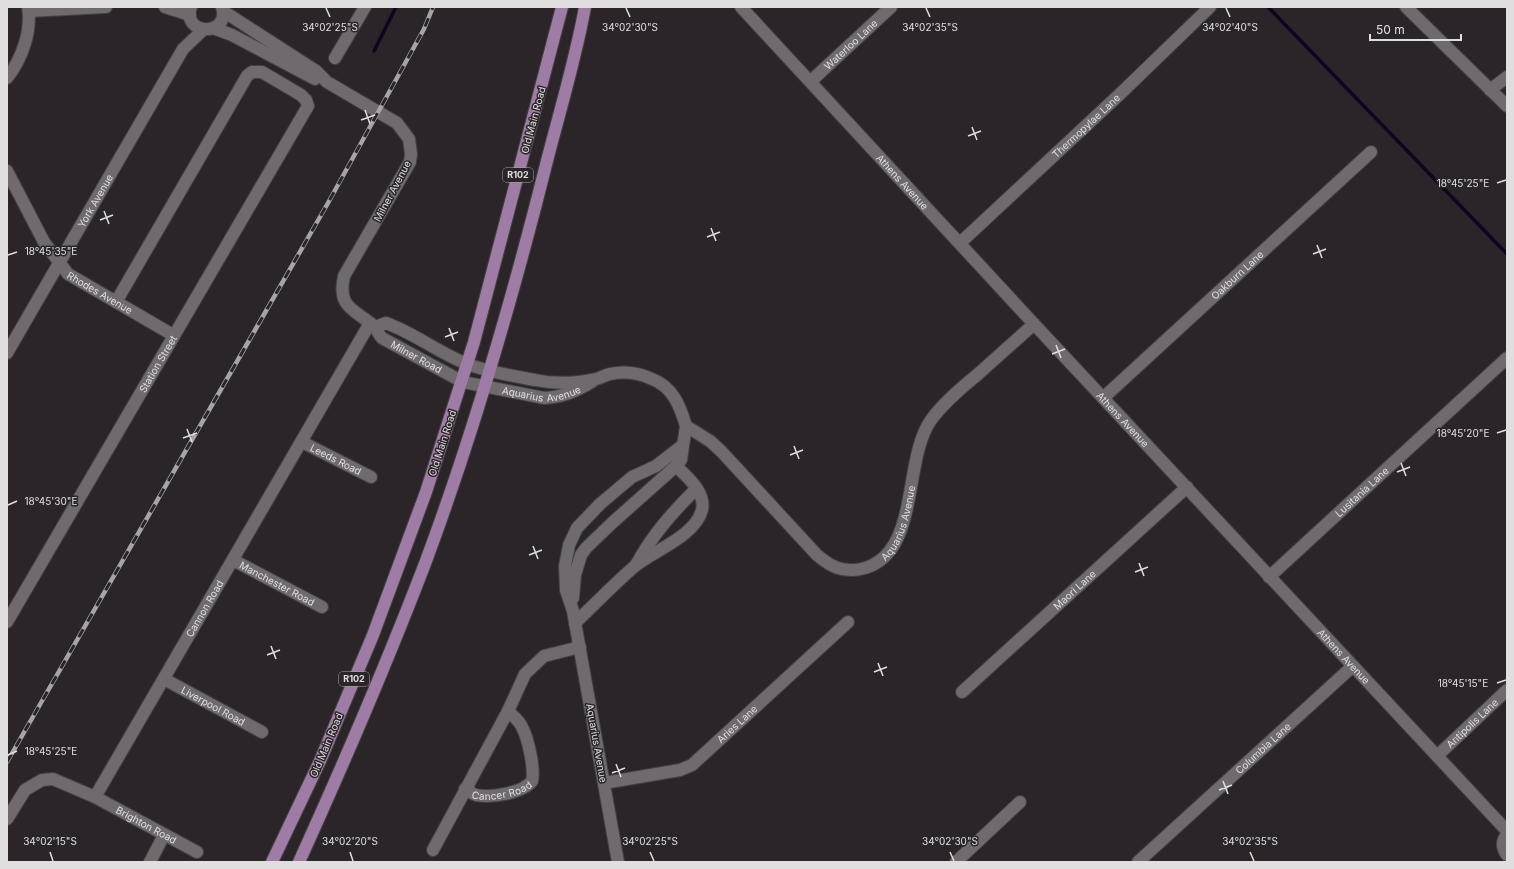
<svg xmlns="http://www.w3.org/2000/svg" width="1514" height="869" font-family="Inter,sans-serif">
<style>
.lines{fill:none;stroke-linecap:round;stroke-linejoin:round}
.stream{stroke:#10051f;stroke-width:3.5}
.street-casing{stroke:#444143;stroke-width:14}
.primary-casing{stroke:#444143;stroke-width:14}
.street{stroke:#70696d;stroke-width:12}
.primary{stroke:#9f7ca5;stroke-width:12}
.rail-casing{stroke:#a7a4a6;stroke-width:4.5}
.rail{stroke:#2b2529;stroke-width:3;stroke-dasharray:9;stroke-linecap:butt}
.ticks{fill:none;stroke:#e1dee0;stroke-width:1.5}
.labels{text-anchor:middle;stroke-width:3;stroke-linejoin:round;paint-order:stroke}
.shield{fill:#2b2529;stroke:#aaa6a9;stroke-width:1}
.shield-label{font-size:9px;font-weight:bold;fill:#e1dee0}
.street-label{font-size:10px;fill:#e1dee0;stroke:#2b2529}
.ticks-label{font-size:10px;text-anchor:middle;fill:#e1dee0;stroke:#2b2529;stroke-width:3;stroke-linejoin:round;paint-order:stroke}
</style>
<rect width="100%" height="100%" fill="#2b2529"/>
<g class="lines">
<g class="stream">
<polyline points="1268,7 1507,254"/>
<polyline points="374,51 396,7"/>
</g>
<defs>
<g id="street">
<polyline points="165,7 190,15"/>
<path d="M191,7C181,36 231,37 222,7"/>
<path id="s1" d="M741,7L1034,324L1507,831"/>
<polyline points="1406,7 1507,106"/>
<polyline points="29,11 106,7"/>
<path id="s2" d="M223,11L316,71L327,82L397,123L409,139L411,154L410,162L344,276C337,308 354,309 374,326C377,329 378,334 382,338L463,382L544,398C563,397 577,391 593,381"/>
<polyline points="213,28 232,35 315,79"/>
<polyline points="335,58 365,7"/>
<path d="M7,78C22,59 32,31 28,7"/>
<path id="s3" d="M811,81L891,7"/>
<polyline points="1490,90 1507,77"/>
<path id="s4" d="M7,171L44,242L68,274L173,335"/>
<path id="s5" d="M960,243L1120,94L1210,7"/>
<path id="s6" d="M375,327L386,323C414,333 439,353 467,364C488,372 513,376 535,380C554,384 577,383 596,379C601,378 605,375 610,374C624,371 639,373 652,379C673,387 680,406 686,426L710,441L721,451L817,555C830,566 842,573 861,569C921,556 902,461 931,420C943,403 961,388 977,375C996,358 1015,341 1034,324"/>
<path id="s7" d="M7,353L183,49L203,30"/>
<path id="s8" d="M1103,398L1371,152"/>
<path id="s9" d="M302,442L371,477"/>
<path id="s10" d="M233,560L322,607"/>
<path d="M636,565C653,534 672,513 696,489"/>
<path id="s11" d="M1269,577L1507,358"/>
<polyline points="573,598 575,575 581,555 586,548 612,523 676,466 681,460 686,426"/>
<path id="s12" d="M7,622L308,106L306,100L301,95L262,72H252L247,76L116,302"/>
<path d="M575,623C595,604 614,584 635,566C655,550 695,536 702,510C706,492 687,477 676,466"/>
<path id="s13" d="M164,679L262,732"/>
<path id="s14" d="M962,692L1187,487"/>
<path id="s15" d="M1437,756L1507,690"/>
<path id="s16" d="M604,783L680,770L692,765L848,622"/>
<path id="s17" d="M465,789C469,791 472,794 476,795C491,798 523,793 532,781C535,769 528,738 522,727C519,720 513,716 508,711"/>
<path id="s18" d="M95,797L370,323"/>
<path id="s19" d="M7,819L25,790L42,780L53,779L95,797L197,852"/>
<path d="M1507,835C1501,841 1502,848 1507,855"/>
<polyline points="433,850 508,711 525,674 544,656 580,647"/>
<polyline points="150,862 164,835"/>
<polyline points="618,862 573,611 566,590 565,566 569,545 577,528 600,504 632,477 656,466 683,445"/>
<polyline points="956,862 1020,802"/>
<path id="s20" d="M1138,862L1353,666"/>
</g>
<g id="primary">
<polyline points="272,862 320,761 373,635 426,492 474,342 562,7"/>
<path d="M299,862C344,763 387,663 426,561C475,429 514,293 548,157C561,107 576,57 585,7"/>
</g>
</defs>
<use href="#street" class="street-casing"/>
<use href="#primary" class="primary-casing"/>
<use href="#street" class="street"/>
<use href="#primary" class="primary"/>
<defs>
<polyline id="rail" points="7,762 328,203 424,29 433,7"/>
</defs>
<use href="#rail" class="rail-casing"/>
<use href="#rail" class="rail"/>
</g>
<path class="ticks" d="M326,8L330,17M626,8L630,17M926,8L930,17M1226,8L1230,17M365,110L370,124M361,120L375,115M972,127L977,140M968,136L981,131M1497,183L1506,180M104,211L109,224M100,220L113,215M711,228L716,241M707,237L720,232M1317,245L1322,258M1313,254L1326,249M8,255L17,252M449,328L454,341M445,337L458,332M1056,345L1061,358M1052,354L1065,349M187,429L192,442M1497,433L1506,430M183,438L197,433M794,446L799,459M790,455L803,450M1401,463L1406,476M1397,472L1410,467M8,505L17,501M533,546L538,559M529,555L542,550M1139,563L1144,576M1135,572L1148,567M271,646L276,659M267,655L280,650M878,663L883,676M874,672L887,667M1497,683L1506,680M8,755L17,751M616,764L621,777M612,773L625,768M1223,781L1228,794M1219,790L1232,785M50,852L53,861M350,852L353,861M650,852L654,861M950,852L954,861M1250,852L1254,861"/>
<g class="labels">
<g class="shield">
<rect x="503" y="168" width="30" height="14" rx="3"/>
<rect x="339" y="672" width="30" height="14" rx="3"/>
</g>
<g class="shield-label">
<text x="518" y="178">R102</text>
<text x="354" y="682">R102</text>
</g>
<g class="street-label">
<text dy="4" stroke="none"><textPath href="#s3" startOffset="54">Waterloo Lane</textPath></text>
<text transform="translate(533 120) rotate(-75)" y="4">Old Main Road</text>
<text dy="4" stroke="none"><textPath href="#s5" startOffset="172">Thermopylae Lane</textPath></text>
<text dy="4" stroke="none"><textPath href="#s1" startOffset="238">Athens Avenue</textPath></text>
<text transform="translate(392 191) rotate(-62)" y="4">Milner Avenue</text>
<text dy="4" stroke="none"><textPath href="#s7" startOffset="176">York Avenue</textPath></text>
<text dy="4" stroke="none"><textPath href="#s8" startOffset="182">Oakburn Lane</textPath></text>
<text dy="4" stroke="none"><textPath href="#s4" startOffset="157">Rhodes Avenue</textPath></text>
<text dy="4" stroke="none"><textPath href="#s2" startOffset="500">Milner Road</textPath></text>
<text dy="4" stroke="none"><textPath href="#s12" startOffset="299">Station Street</textPath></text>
<text dy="4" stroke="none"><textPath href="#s2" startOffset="633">Aquarius Avenue</textPath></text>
<text dy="4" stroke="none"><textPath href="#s1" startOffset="562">Athens Avenue</textPath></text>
<text transform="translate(442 443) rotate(-72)" y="4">Old Main Road</text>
<text dy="4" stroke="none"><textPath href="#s9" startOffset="38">Leeds Road</textPath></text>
<text dy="4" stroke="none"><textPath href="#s11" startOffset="126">Lusitania Lane</textPath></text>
<text dy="4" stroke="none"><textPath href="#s6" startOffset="649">Aquarius Avenue</textPath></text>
<text dy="4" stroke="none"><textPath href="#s10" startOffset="50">Manchester Road</textPath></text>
<text dy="4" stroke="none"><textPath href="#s14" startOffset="152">Maori Lane</textPath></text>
<text dy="4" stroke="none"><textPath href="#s18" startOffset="218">Cannon Road</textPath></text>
<text dy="4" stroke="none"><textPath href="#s1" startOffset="886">Athens Avenue</textPath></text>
<text dy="4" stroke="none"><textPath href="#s13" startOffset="56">Liverpool Road</textPath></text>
<text dy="4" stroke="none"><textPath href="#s15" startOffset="48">Antipolis Lane</textPath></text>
<text dy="4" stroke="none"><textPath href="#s16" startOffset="151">Aries Lane</textPath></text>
<text transform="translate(597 743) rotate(80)" y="4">Aquarius Avenue</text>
<text transform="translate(326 745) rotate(-67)" y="4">Old Main Road</text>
<text dy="4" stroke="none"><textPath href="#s20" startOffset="169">Columbia Lane</textPath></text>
<text dy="4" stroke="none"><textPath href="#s17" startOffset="39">Cancer Road</textPath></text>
<text dy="4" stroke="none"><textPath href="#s19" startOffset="169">Brighton Road</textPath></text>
</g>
</g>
<g class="ticks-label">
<text x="330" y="31">34°02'25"S</text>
<text x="630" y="31">34°02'30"S</text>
<text x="930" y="31">34°02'35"S</text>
<text x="1230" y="31">34°02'40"S</text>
<text x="1463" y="187">18°45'25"E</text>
<text x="51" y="255">18°45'35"E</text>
<text x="1463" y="437">18°45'20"E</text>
<text x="51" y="505">18°45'30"E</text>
<text x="1463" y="687">18°45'15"E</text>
<text x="51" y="755">18°45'25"E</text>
<text x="50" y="845">34°02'15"S</text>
<text x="350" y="845">34°02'20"S</text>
<text x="650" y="845">34°02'25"S</text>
<text x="950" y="845">34°02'30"S</text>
<text x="1250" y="845">34°02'35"S</text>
</g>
<rect width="1514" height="869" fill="none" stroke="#e1dee0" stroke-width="16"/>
<path d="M1370 34v6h91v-6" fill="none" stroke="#e1dee0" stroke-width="2"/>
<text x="1376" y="34" font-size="12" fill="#e1dee0" stroke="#2b2529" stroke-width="3" paint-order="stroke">50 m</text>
</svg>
